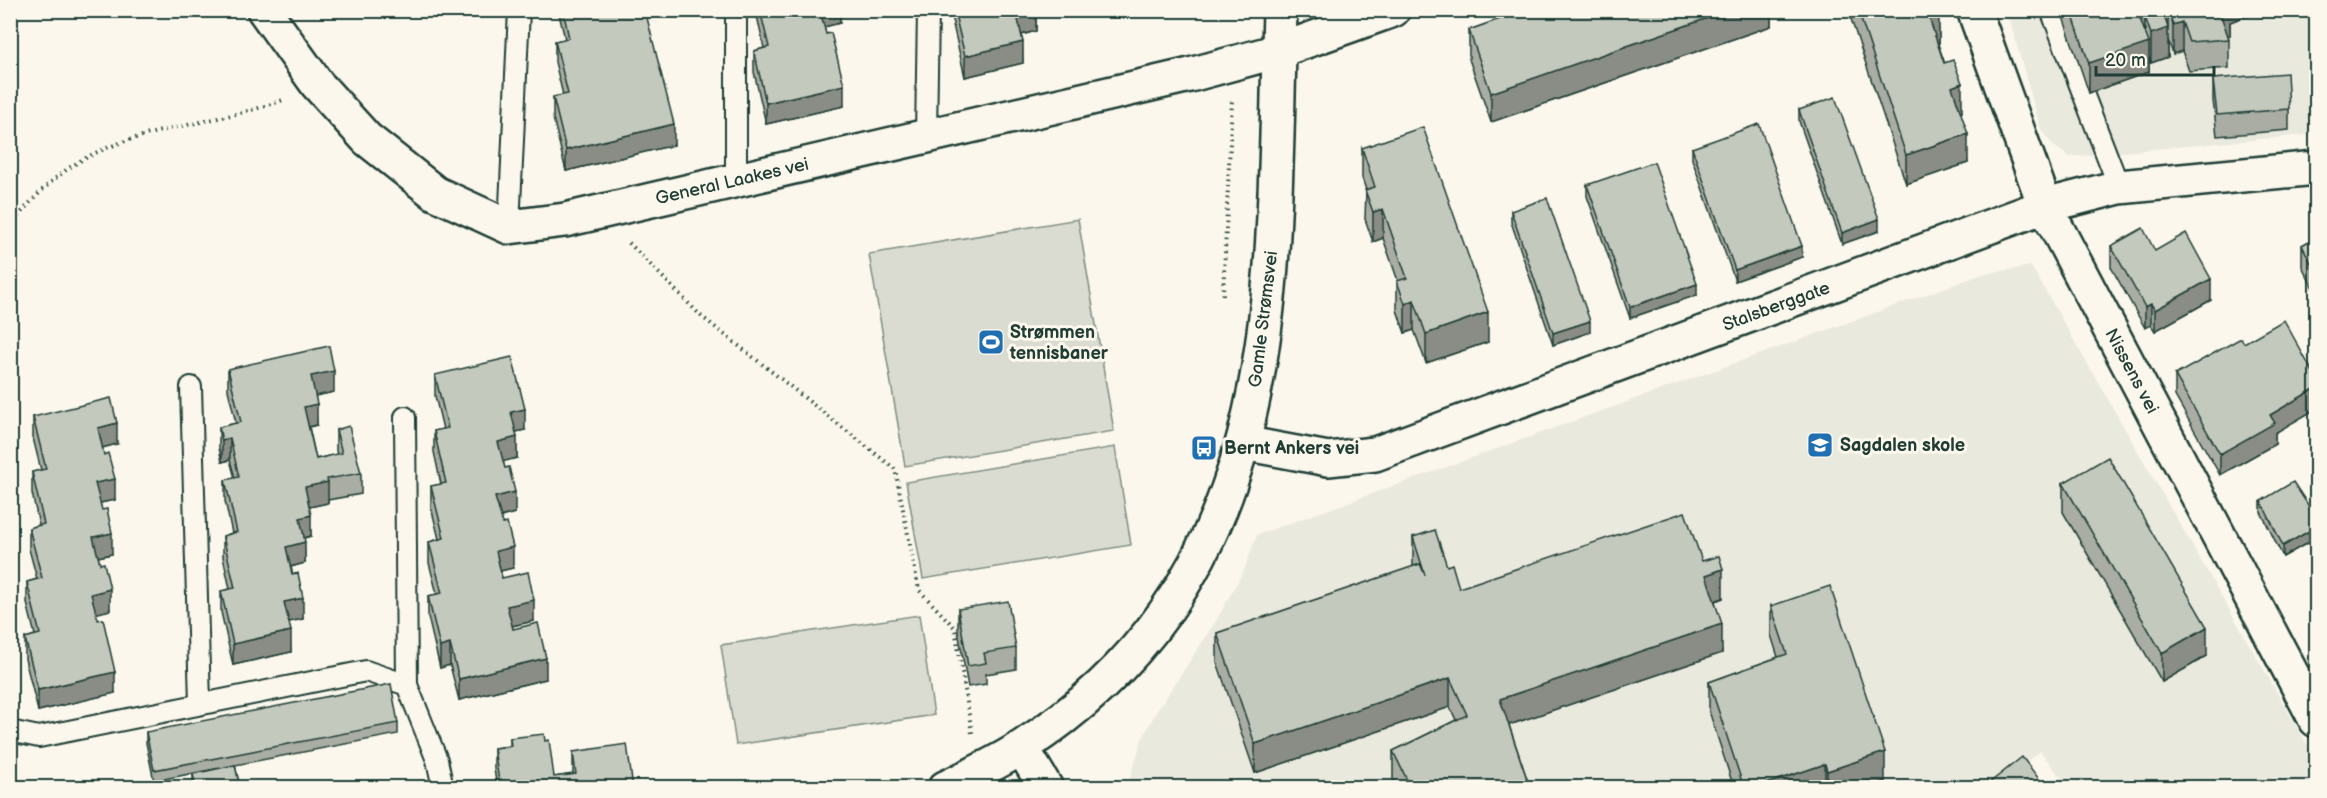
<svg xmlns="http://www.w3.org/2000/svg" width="2327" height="798" font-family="'Balsamiq Sans',sans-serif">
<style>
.built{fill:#eae9de}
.green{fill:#dbdcd1;stroke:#7d8c82;stroke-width:1.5}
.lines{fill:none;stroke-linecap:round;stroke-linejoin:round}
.lane-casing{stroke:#1f3d34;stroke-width:24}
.street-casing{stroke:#1f3d34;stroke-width:38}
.secondary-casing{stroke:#1f3d34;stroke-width:38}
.path{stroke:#1f3d34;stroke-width:4;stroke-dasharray:1.5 4.5;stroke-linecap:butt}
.lane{stroke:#fbf7ec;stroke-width:20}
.street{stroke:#fbf7ec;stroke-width:33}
.secondary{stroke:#fbf7ec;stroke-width:33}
.wall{fill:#a9ada3;stroke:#1f3d34;stroke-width:1.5}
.shaded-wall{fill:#898d85;stroke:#1f3d34;stroke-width:1.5}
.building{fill:#c4c9be;stroke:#1f3d34;stroke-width:1.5}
.labels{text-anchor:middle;stroke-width:6;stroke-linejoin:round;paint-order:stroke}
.street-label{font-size:18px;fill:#1f3d34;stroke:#fbf7ec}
.poi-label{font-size:18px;font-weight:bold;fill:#1f3d34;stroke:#fbf7ec;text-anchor:start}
</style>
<rect width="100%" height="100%" fill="#fbf7ec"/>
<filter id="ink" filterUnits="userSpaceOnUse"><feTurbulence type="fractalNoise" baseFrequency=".0167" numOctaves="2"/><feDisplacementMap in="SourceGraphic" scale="12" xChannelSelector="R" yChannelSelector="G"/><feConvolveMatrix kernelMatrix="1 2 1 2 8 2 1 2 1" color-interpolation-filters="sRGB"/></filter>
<g filter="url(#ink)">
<g class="built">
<polygon points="2007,11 2316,11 2316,134 2069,157 2054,146 2041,130"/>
<polygon points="2031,266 2316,760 2316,788 2069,787 2040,751 1992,788 1127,788 1142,739 1155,714 1216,621 1244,570 1257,535 1983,274"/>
</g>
<g class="green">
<polygon points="1078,219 1114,431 905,466 869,254"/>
<polygon points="1115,447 1131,545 923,579 906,482"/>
<polygon points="919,615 934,715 736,745 721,645"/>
</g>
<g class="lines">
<defs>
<g id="lane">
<polyline points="736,10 736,181"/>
<polyline points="2051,10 2119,187"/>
<polyline points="926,135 928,10"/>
<polyline points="509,227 519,10"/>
<polyline points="191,387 200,703"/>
<polyline points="405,417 407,685"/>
<polyline points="10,731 39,737 366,671 407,685 437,760 443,788"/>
</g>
<g id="street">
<polyline points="264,10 317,84 367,139 435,193 509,227 565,220 1190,75 1278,51 1393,10"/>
<polyline points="1974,10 2045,206 2316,720"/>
<polyline points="1243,443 1328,459 1375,454 2045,206 2119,187 2316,168"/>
<polyline points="1022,748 1046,788"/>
</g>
<path id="secondary" d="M945,788C971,775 998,763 1022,747C1290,575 1272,290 1280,10"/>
</defs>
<use href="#lane" class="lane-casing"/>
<use href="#street" class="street-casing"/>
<use href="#secondary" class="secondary-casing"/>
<g class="path">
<path d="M10,226C28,204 46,184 69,168C129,127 216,125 283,100"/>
<polyline points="629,243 701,316 895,469 919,590 955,628 972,733"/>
<polyline points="1223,295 1232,100"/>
</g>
<use href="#lane" class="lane"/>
<use href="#street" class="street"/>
<use href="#secondary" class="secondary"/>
</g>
<g class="wall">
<polygon points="558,10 645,10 674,145 566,171 553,118 553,97 563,95 555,62 555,41 565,39"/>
<polygon points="757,10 840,10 840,23 824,27 844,106 766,124 754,72 754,51 764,48 757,16"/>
<polygon points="953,10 1036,10 1036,31 1022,35 1023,63 965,77 953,25"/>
<polygon points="1130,10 1172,10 1172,16 1130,15"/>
<polygon points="1500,10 1771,10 1771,26 1491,122 1469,59 1469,30 1500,19"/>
<polygon points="1848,10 1938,10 1939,43 1938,44 1962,112 1961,113 1968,163 1906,184"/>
<polygon points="2062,10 2249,10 2249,15 2230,22 2230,35 2228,35 2229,39 2229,68 2189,71 2182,51 2173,54 2168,40 2168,57 2151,63 2149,57 2149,72 2089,93 2062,14"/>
<polygon points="2213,79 2289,109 2289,130 2217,136 2213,100"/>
<polygon points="1799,110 1879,231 1842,244 1799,121"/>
<polygon points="1362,148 1488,342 1426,363 1414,330 1405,333 1397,310 1397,281 1398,281 1383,238 1373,242 1365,219 1366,190 1362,178"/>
<polygon points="1692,148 1802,257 1735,281 1692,159"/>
<polygon points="1587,185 1697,295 1630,318 1587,196"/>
<polygon points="1511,211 1590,332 1553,345 1511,222"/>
<polygon points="2316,237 2316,294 2302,266 2302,245"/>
<polygon points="2111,246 2155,251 2211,300 2155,331 2151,325 2145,328 2111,267"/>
<polygon points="228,369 334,392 315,396 317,425 309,427 316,459 337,454 336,451 336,430 361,473 361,494 328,500 328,503 309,507 311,536 304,538 305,563 291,567 303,619 289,622 291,652 233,665 221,612 221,591 230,589 223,557 223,536 232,533 225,501 225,480 235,478 230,460 222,462 219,448 219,427 236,423 228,390"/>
<polygon points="435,375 525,430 516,432 517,458 503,461 515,513 501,517 513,568 500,571 502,578 534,621 512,626 513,629 546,679 459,700 450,665 440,668 428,617 428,596 437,594 429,563 429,542 439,539 431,507 431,486 441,484 434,452 434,431 443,429 435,396"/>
<polygon points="2175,375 2275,433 2275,444 2220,475 2175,396"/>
<polygon points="33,417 117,444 102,448 115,500 100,503 112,554 98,557 110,610 96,613 115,693 38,711 25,659 25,638 35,635 27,603 27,582 37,579 29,549 29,528 39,525 32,493 32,472 41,470 33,438"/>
<polygon points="2063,483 2207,656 2162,682 2063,512"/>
<polygon points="2261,501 2314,514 2316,512 2316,538 2283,557 2261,512"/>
<polygon points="1413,537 1447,566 1459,588 1702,561 1723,598 1715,601 1722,653 1509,725 1530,788 1397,788 1393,780 1393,751 1456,720 1450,707 1255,773 1217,662 1217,633 1413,567"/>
<polygon points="1771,606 1885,781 1865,788 1734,788 1709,711 1709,682 1778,657 1771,635"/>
<polygon points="958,609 1016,648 1016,669 986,674 986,684 968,687 958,631"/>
<polygon points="398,723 398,734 235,765 240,788 193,788 193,774 220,768 154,781 146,743 146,732"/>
<polygon points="510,738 545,741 554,777 573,774 573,752 633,788 497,788 494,769 494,748 510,746"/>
</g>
<g class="shaded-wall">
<polygon points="820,10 840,10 840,23 820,28"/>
<polygon points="1036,10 1036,31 1017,36 1017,15"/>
<polygon points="1731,10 1771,10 1771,26 1491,122 1491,93"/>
<polygon points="2166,10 2168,10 2168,57 2151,63 2151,34 2163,12"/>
<polygon points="2219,10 2249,10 2249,15 2230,22 2230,35 2219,38"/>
<polygon points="1939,14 1939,43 1929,47 1929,18"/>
<polygon points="2145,17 2145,44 2149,43 2149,72 2089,93 2089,63 2140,19"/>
<polygon points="2182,22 2182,51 2173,54 2173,25"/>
<polygon points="1023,42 1023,63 965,77 965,56"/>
<polygon points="1962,83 1962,112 1952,116 1952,87"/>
<polygon points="844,85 844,106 766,124 766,103"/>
<polygon points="674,124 674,145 566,171 566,150"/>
<polygon points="1968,134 1968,163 1906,184 1906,155"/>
<polygon points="1383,209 1383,238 1373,242 1373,212"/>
<polygon points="1879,219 1879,231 1842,244 1842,233"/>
<polygon points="1802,246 1802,257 1735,281 1735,270"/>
<polygon points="2211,279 2211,300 2155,331 2155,310"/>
<polygon points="1697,284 1697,295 1630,318 1630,307"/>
<polygon points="1414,300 1414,330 1405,333 1405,304"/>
<polygon points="2151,304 2151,325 2145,328 2145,307"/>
<polygon points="1488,312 1488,342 1426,363 1426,334"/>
<polygon points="1590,321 1590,332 1553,345 1553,333"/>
<polygon points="334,371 334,392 311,397 311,376"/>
<polygon points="2316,388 2316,409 2275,433 2275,444 2220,475 2220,454 2270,415"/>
<polygon points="317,404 317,425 304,428 304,407"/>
<polygon points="525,409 525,430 511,433 511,412"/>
<polygon points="117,423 117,444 98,449 98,428"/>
<polygon points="517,437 517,458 498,463 498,442"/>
<polygon points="230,438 230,460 222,462 222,441"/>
<polygon points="115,479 115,500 95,504 95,483"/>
<polygon points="328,482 328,503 305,508 305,487"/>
<polygon points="515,492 515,513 495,518 495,497"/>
<polygon points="311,515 311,536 300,539 300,518"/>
<polygon points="2316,527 2316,538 2283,557 2283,546"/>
<polygon points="112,533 112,554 93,558 93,537"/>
<polygon points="305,542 305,563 286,568 286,547"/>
<polygon points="513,547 513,568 496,572 496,551"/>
<polygon points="1723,569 1723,598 1706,604 1706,575"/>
<polygon points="110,589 110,610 91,615 91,594"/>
<polygon points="303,598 303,619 284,623 284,602"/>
<polygon points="534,600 534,621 507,627 507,606"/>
<polygon points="1722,624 1722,653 1500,728 1500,699"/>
<polygon points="2207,627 2207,656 2162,682 2162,653"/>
<polygon points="291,631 291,652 233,665 233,644"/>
<polygon points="450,644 450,665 440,668 440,647"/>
<polygon points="546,658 546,679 459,700 459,679"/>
<polygon points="115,672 115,693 38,711 38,690"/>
<polygon points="1450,678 1450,707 1255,773 1255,744"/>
<polygon points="1885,752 1885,781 1865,788 1827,788 1827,771"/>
<polygon points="1825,764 1825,788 1754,788"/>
</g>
<g class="building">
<polygon points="563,10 645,10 674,124 566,150 553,97 568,94 555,41 569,38"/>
<polygon points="760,10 820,10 826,34 831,33 844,85 766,103 754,51 769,47"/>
<polygon points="954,10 1035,10 1017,15 1023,42 965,56"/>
<polygon points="1501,10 1524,11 1731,10 1491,93 1469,30 1503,18"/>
<polygon points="1858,10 1938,10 1939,14 1929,18 1944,63 1953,60 1962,83 1952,87 1968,134 1906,155"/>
<polygon points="2071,10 2166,10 2163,12 2168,28 2151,34 2145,17 2140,19 2149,43 2089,63"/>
<polygon points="2168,10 2219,10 2229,39 2189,42 2182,22 2173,25"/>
<polygon points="2287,73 2289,109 2217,115 2213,79"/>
<polygon points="1835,97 1879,219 1842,233 1799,110"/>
<polygon points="1759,124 1802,246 1735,270 1692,148"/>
<polygon points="1423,127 1488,312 1426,334 1414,300 1405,304 1397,281 1407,278 1383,209 1373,212 1365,190 1375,187 1362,148"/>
<polygon points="1654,162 1697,284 1630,307 1587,185"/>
<polygon points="1547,198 1590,321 1553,333 1511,211"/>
<polygon points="2143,228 2155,251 2186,233 2211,279 2155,310 2151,304 2145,307 2111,246"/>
<polygon points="2316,237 2316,273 2302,245"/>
<polygon points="2284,320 2316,378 2316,388 2270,415 2275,423 2220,454 2175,375 2241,338 2244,343"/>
<polygon points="329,346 334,371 311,376 317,404 304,407 316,459 342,453 336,430 349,426 361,473 327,479 328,482 305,487 311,515 300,518 305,542 286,547 292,574 298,573 303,598 284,602 291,631 233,644 221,591 235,588 223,536 237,532 225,480 239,477 230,438 222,441 219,427 241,422 228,369"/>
<polygon points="512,357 525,409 511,412 517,437 498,442 505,468 509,467 515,492 495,497 503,524 507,523 513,547 496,551 502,578 528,572 534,600 507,606 513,629 538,623 546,658 459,679 450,644 440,647 428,596 442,593 429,542 444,538 431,486 446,483 434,431 448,428 435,375"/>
<polygon points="111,398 117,423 98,428 104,455 108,453 115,479 95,483 102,510 107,509 112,533 93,537 100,564 104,563 110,589 91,594 98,620 103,619 115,672 38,690 25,638 40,634 27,582 42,578 29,528 44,524 32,472 46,469 33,417"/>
<polygon points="2108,457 2207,627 2162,653 2063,483"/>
<polygon points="2293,482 2314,514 2316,512 2316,527 2283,546 2261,501"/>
<polygon points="1685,512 1702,561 1719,556 1723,569 1706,575 1722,624 1500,699 1530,788 1411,788 1393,751 1467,715 1450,678 1255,744 1217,633 1420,564 1425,575 1413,537 1435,530 1447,566 1452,564 1459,588"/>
<polygon points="1830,586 1885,752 1827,771 1825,764 1754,788 1744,788 1709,682 1787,654 1771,606"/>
<polygon points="1008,601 1016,648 984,653 986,663 968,666 958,609"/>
<polygon points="391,684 398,723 154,770 146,732"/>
<polygon points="544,734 545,741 549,740 554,777 576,774 573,752 627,744 633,788 500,788 494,748 511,746 510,738"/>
<polygon points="2022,757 2046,788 1983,788"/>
<polygon points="235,765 240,788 196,788 193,774"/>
</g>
</g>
<defs>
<symbol id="stadium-square" viewBox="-11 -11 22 22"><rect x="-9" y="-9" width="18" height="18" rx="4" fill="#1f6fb2" stroke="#fbf7ec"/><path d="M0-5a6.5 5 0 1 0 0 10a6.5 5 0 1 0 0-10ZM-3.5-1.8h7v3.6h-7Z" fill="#fff"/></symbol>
<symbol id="school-square" viewBox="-11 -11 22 22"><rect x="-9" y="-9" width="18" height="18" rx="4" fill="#1f6fb2" stroke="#fbf7ec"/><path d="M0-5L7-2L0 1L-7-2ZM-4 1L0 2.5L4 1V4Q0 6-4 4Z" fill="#fff"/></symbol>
<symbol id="bus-square" viewBox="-11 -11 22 22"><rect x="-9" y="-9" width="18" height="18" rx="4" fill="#1f6fb2" stroke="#fbf7ec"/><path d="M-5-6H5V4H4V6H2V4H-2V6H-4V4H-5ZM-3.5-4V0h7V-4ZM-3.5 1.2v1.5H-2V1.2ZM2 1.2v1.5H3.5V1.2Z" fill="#fff"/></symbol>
</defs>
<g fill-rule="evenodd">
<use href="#stadium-square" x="976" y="327" width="30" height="30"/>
<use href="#school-square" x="1805" y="430" width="30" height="30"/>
<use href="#bus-square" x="1189" y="433" width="30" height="30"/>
</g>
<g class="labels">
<g class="street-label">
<text transform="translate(732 181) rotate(-13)" y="6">General Laakes vei</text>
<text transform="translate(1776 306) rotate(-20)" y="6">Stalsberggate</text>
<text transform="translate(1263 319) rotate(-83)" y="6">Gamle Strømsvei</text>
<text transform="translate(2132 371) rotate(62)" y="6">Nissens vei</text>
</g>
<g class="poi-label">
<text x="1010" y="338">Strømmen<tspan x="1010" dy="21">tennisbaner</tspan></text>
<text x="1840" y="451">Sagdalen skole</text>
<text x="1224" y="454">Bernt Ankers vei</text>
</g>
</g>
<rect width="2327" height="798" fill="none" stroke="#fbf7ec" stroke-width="36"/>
<rect x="18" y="18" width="2291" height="762" fill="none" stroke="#1f3d34" stroke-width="2" filter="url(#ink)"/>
<path d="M2096 66v9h118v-9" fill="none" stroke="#1f3d34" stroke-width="3"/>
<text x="2105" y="66" font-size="18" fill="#1f3d34" stroke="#fbf7ec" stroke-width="4.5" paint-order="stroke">20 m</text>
</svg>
